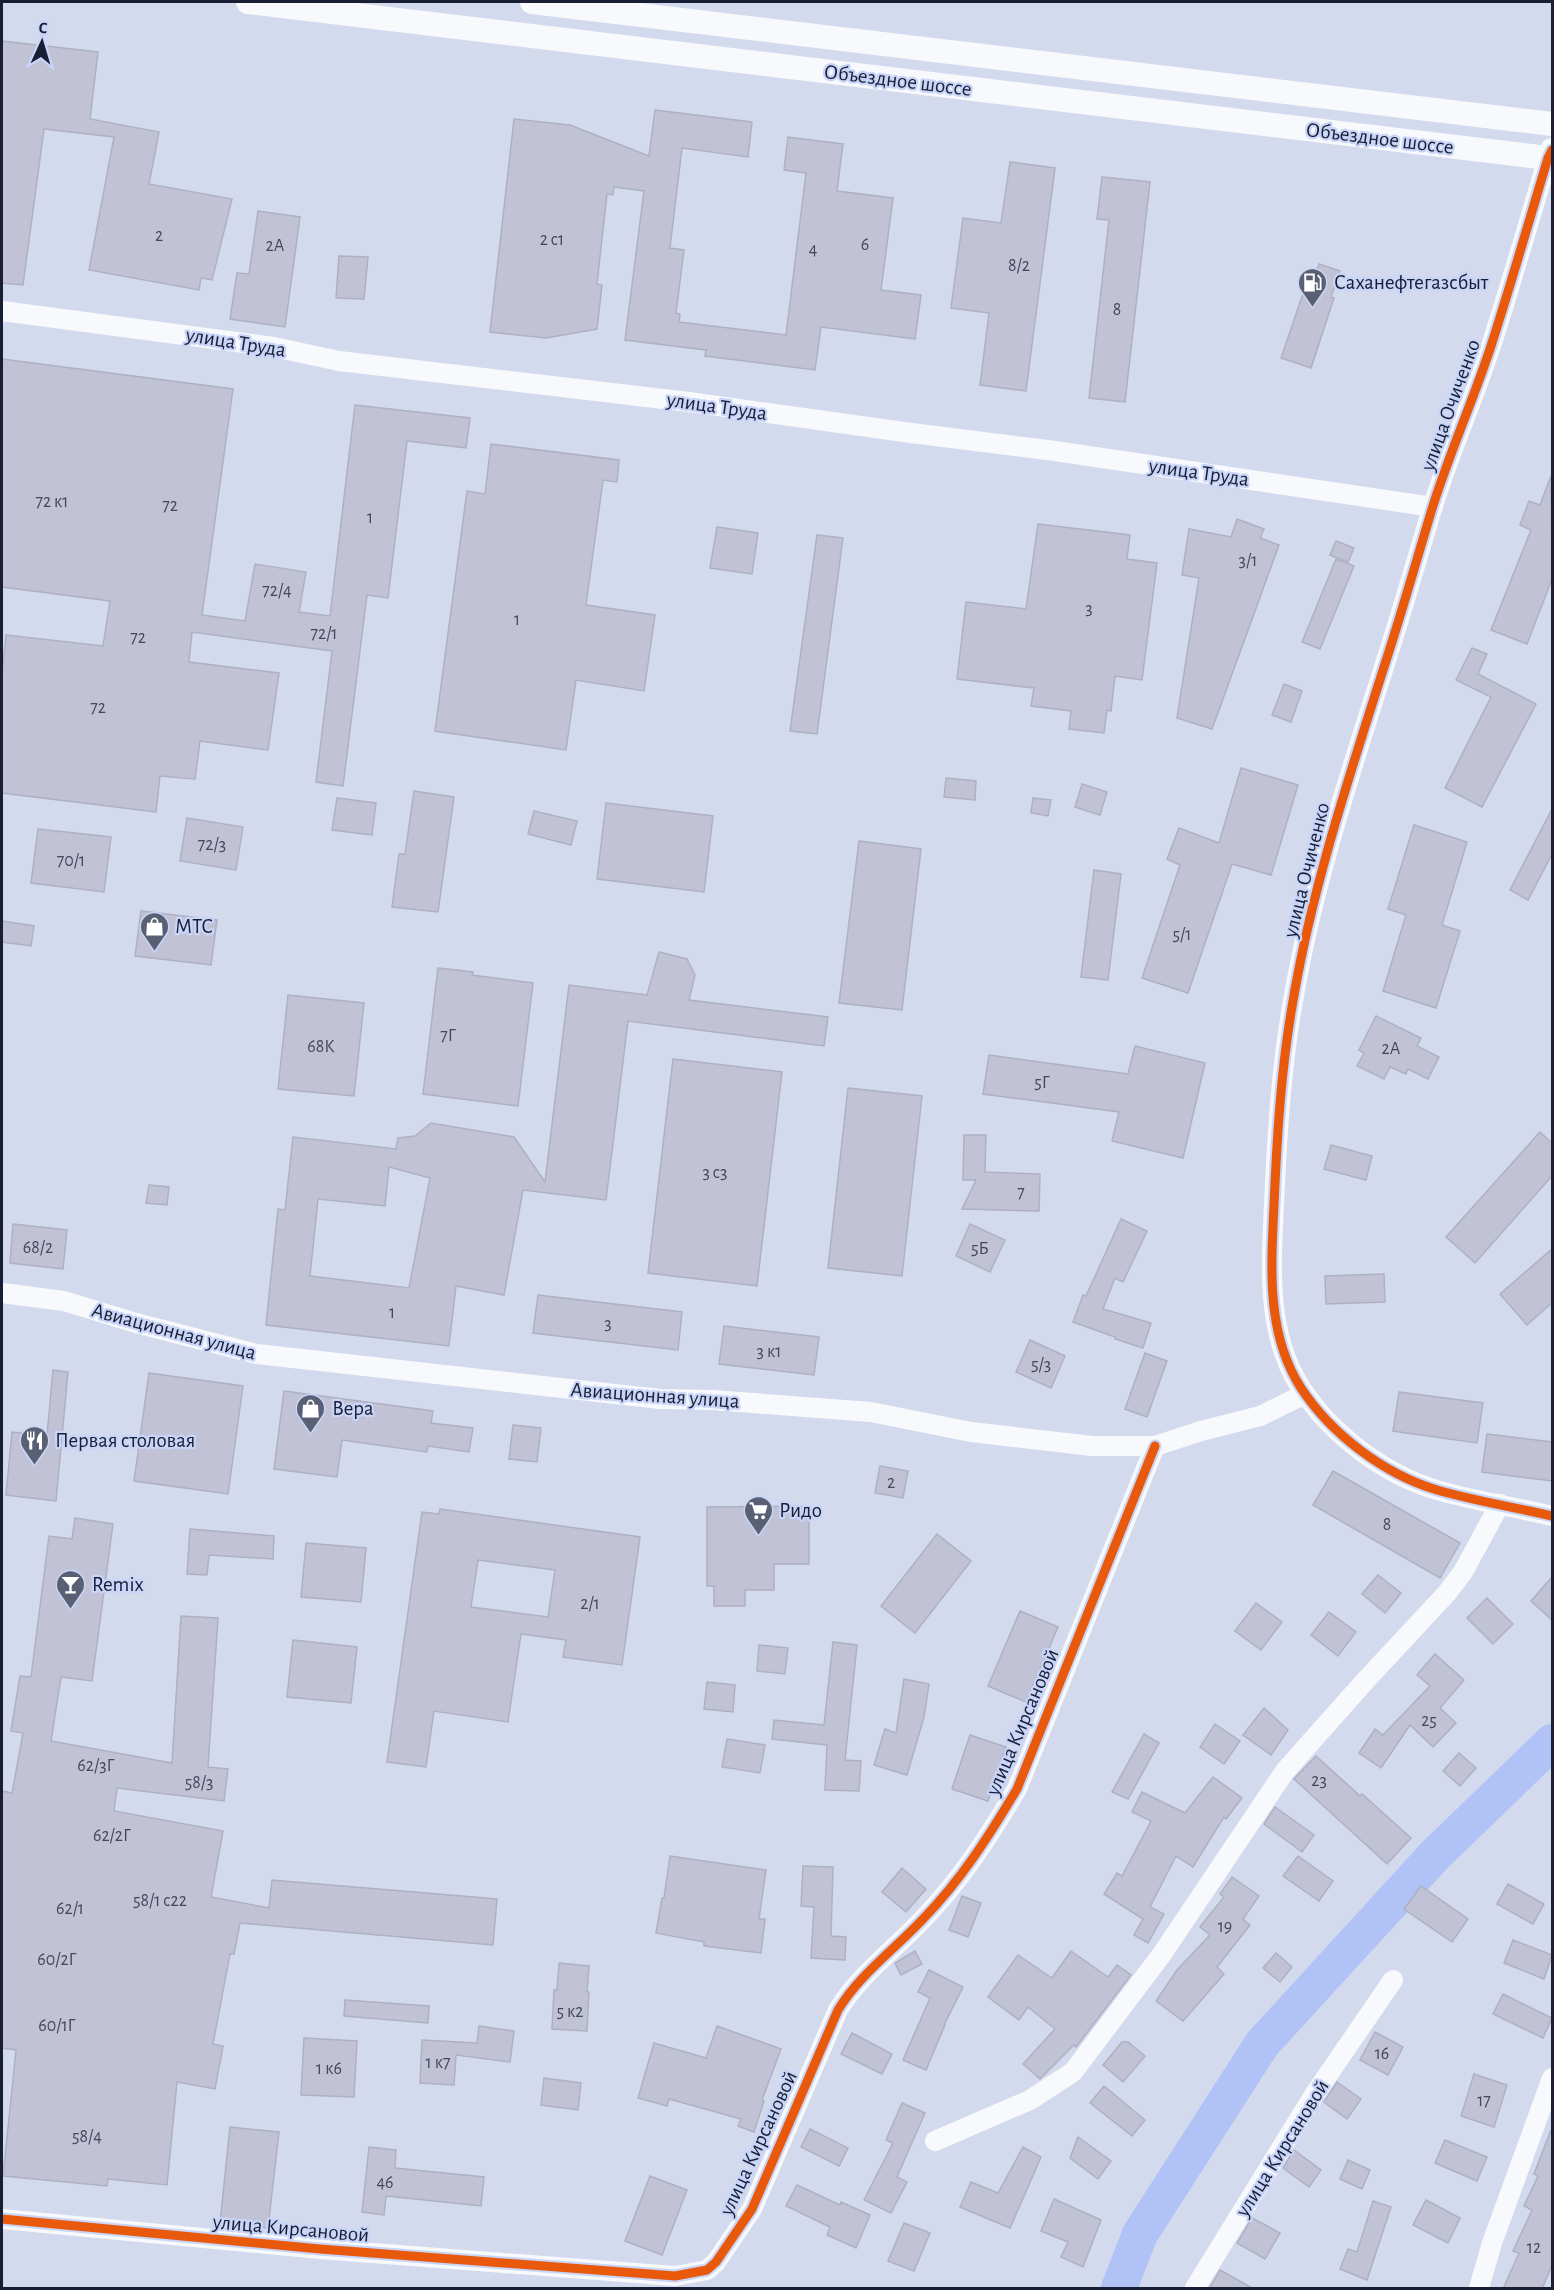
<svg xmlns="http://www.w3.org/2000/svg" width="1554" height="2290" font-family="'Alegreya Sans',sans-serif">
<style>
.lines{fill:none;stroke-linecap:round;stroke-linejoin:round}
.river{stroke:#b1c2f6;stroke-width:36}
.building{fill:#c1c2d6;stroke:#aeb0c3;stroke-width:1.5;fill-rule:evenodd}
.minor{stroke:#f8f9fc;stroke-width:20}
.tertiary{stroke:#f8f9fc;stroke-width:24}
.cycleway-casing{stroke:#c8d5f8;stroke-width:13}
.cycleway{stroke:#e8590c;stroke-width:9}
.labels{text-anchor:middle;stroke-width:4.5;stroke-linejoin:round;paint-order:stroke}
.number-label{font-size:18px;fill:#43485c}
.street-label{font-size:21px;fill:#181e33;stroke:#c8d5f8}
.poi-label{font-size:21px;fill:#181e33;stroke:#c8d5f8;text-anchor:start}
</style>
<rect width="100%" height="100%" fill="#d3daed"/>
<g class="lines">
<polyline class="river" points="1119,2288 1140,2234 1262,2044 1435,1855 1552,1742"/>
</g>
<g class="building">
<polygon points="2,41 98,52 90,119 159,132 149,184 232,199 212,280 201,278 199,290 89,270 114,137 44,129 23,285 2,283"/>
<polygon points="655,110 752,122 748,157 682,148 670,248 684,250 676,313 680,314 679,322 786,335 806,173 784,170 788,137 843,144 837,191 893,198 881,290 921,295 915,339 821,327 815,370 705,356 706,350 625,340 644,191 614,187 613,195 607,194 597,284 602,285 597,329 546,338 490,332 514,119 570,125 649,156"/>
<polygon points="1010,162 1055,168 1026,391 980,385 989,313 951,308 963,218 1001,223"/>
<polygon points="1102,177 1150,182 1125,402 1089,398 1109,220 1097,219"/>
<polygon points="258,211 300,217 285,327 230,319 237,273 249,274"/>
<polygon points="339,256 368,257 364,299 336,298"/>
<polygon points="1319,264 1340,271 1331,297 1334,298 1311,368 1281,358 1305,288 1311,290"/>
<polygon points="2,359 233,389 202,615 245,621 255,564 306,572 299,612 330,616 355,405 470,418 466,448 407,441 388,598 367,595 343,786 316,782 332,651 192,632 189,662 279,673 268,750 200,741 195,779 160,776 156,812 2,793 2,674 6,635 103,646 110,601 2,587"/>
<polygon points="491,444 619,460 617,482 603,480 586,605 655,615 644,691 576,680 566,750 435,731 467,491 485,494"/>
<polygon points="1551,476 1552,579 1527,644 1491,630 1531,530 1520,525 1529,501 1540,505"/>
<polygon points="1237,519 1264,529 1260,538 1279,545 1212,729 1177,718 1199,578 1182,575 1189,529 1231,537"/>
<polygon points="1038,524 1130,535 1127,559 1157,563 1142,680 1115,676 1111,711 1107,710 1104,733 1069,729 1071,711 1031,706 1034,688 957,679 966,602 1026,609"/>
<polygon points="717,527 758,533 752,574 710,568"/>
<polygon points="817,535 843,538 817,734 790,731"/>
<polygon points="1336,541 1354,548 1348,562 1330,555"/>
<polygon points="1336,559 1354,566 1320,649 1302,642"/>
<polygon points="1472,648 1487,654 1478,674 1536,704 1482,807 1445,788 1491,697 1456,680"/>
<polygon points="1284,684 1302,691 1291,722 1272,715"/>
<polygon points="1241,768 1298,785 1271,875 1232,864 1188,993 1142,978 1180,865 1167,859 1179,828 1219,843"/>
<polygon points="946,778 976,781 975,800 944,797"/>
<polygon points="1082,784 1107,792 1100,815 1075,807"/>
<polygon points="414,791 454,797 438,912 392,907 399,854 405,854"/>
<polygon points="337,798 376,803 372,835 332,830"/>
<polygon points="1033,798 1051,800 1048,816 1031,813"/>
<polygon points="606,803 713,816 704,892 597,879"/>
<polygon points="1552,809 1552,854 1528,900 1510,890"/>
<polygon points="534,811 577,821 571,845 528,834"/>
<polygon points="187,818 243,827 236,870 180,861"/>
<polygon points="1414,825 1467,842 1442,925 1460,931 1436,1008 1383,991 1406,915 1388,909"/>
<polygon points="38,829 111,837 104,892 31,883"/>
<polygon points="859,841 921,849 902,1010 839,1003"/>
<polygon points="1094,870 1121,874 1108,980 1081,977"/>
<polygon points="141,911 217,920 211,965 135,956"/>
<polygon points="2,921 34,926 31,946 2,942"/>
<path d="M659,952L687,959L695,975L689,1000L828,1017L824,1046L628,1021L606,1200L523,1190L504,1295L456,1286L449,1346L266,1325L278,1209L285,1210L293,1137L396,1149L398,1138L415,1136L431,1123L514,1137L545,1182L569,985L647,995ZM389,1167L430,1178L409,1288L310,1276L318,1199L385,1206Z"/>
<polygon points="438,968 473,972 472,975 533,983 518,1106 423,1094"/>
<polygon points="288,995 364,1003 354,1096 278,1089"/>
<polygon points="1376,1016 1421,1038 1417,1046 1439,1057 1428,1079 1408,1069 1406,1074 1390,1067 1384,1079 1357,1066 1364,1053 1359,1050"/>
<polygon points="1135,1046 1205,1063 1183,1158 1112,1141 1119,1112 983,1094 989,1055 1128,1074"/>
<polygon points="673,1059 782,1072 757,1286 648,1273"/>
<polygon points="848,1088 922,1096 902,1276 828,1268"/>
<polygon points="1540,1132 1552,1143 1552,1176 1475,1263 1446,1237"/>
<polygon points="964,1135 986,1135 985,1172 1040,1174 1039,1211 962,1209 976,1180 963,1180"/>
<polygon points="1331,1145 1372,1156 1366,1180 1324,1169"/>
<polygon points="149,1185 169,1187 167,1205 146,1203"/>
<polygon points="1121,1219 1147,1231 1123,1282 1115,1278 1103,1309 1151,1323 1143,1348 1115,1339 1115,1337 1073,1322 1083,1295 1086,1296"/>
<polygon points="13,1224 67,1230 63,1269 10,1263"/>
<polygon points="970,1224 1005,1240 990,1272 956,1256"/>
<polygon points="1552,1249 1552,1303 1527,1325 1500,1294"/>
<polygon points="1384,1274 1385,1302 1326,1304 1325,1276"/>
<polygon points="538,1295 682,1312 678,1350 533,1333"/>
<polygon points="724,1326 819,1337 814,1375 719,1364"/>
<polygon points="1030,1340 1065,1356 1051,1388 1016,1372"/>
<polygon points="1145,1353 1167,1361 1147,1417 1125,1409"/>
<polygon points="53,1370 68,1372 56,1501 6,1495 12,1432 47,1435"/>
<polygon points="149,1373 243,1386 228,1494 134,1481"/>
<polygon points="284,1391 433,1411 431,1423 473,1428 469,1452 428,1446 427,1452 342,1440 337,1477 274,1469"/>
<polygon points="1399,1392 1483,1403 1477,1443 1393,1431"/>
<polygon points="513,1425 541,1428 537,1462 509,1459"/>
<polygon points="1487,1434 1552,1442 1552,1481 1482,1472"/>
<polygon points="880,1466 908,1471 903,1498 875,1493"/>
<polygon points="1333,1471 1460,1543 1440,1578 1313,1505"/>
<polygon points="809,1506 809,1564 774,1564 774,1590 745,1590 745,1606 714,1606 714,1586 707,1586 707,1507"/>
<path d="M440,1509L640,1537L622,1665L563,1657L566,1640L521,1634L508,1722L434,1711L426,1767L387,1762L422,1512L439,1514ZM478,1560L555,1570L548,1617L471,1607Z"/>
<polygon points="75,1518 113,1524 92,1681 61,1677 51,1741 172,1763 181,1616 218,1618 208,1767 228,1769 224,1801 117,1788 114,1811 223,1831 211,1897 269,1908 272,1880 497,1899 493,1945 240,1923 234,1954 230,1954 213,2044 223,2046 215,2089 177,2082 167,2185 108,2179 107,2186 3,2176 16,2050 2,2048 2,1791 12,1793 23,1733 11,1731 20,1676 31,1677 49,1536 72,1539"/>
<polygon points="190,1529 274,1536 273,1559 209,1555 207,1575 187,1574"/>
<polygon points="937,1534 971,1561 915,1633 881,1606"/>
<polygon points="306,1543 366,1548 361,1602 301,1597"/>
<polygon points="1378,1575 1401,1593 1385,1613 1362,1594"/>
<polygon points="1552,1577 1552,1620 1531,1601"/>
<polygon points="1487,1598 1513,1624 1493,1644 1467,1618"/>
<polygon points="1256,1603 1282,1622 1261,1650 1235,1631"/>
<polygon points="1020,1611 1058,1627 1026,1702 988,1686"/>
<polygon points="1329,1612 1356,1632 1338,1656 1311,1635"/>
<polygon points="293,1640 357,1647 351,1703 287,1697"/>
<polygon points="833,1642 857,1645 845,1760 861,1761 859,1791 825,1790 827,1745 772,1739 774,1720 824,1725"/>
<polygon points="759,1645 788,1648 785,1674 757,1671"/>
<polygon points="1435,1654 1464,1680 1440,1708 1456,1723 1433,1747 1410,1725 1381,1768 1359,1753 1375,1729 1383,1735 1430,1686 1417,1675"/>
<polygon points="904,1679 929,1684 924,1717 907,1775 874,1765 885,1729 896,1733"/>
<polygon points="707,1682 735,1685 733,1712 704,1709"/>
<polygon points="1264,1708 1288,1730 1271,1755 1243,1735"/>
<polygon points="1215,1724 1240,1741 1224,1764 1200,1747"/>
<polygon points="1144,1734 1159,1743 1128,1799 1112,1792"/>
<polygon points="970,1735 1006,1747 988,1801 952,1789"/>
<polygon points="727,1739 765,1745 760,1773 722,1767"/>
<polygon points="1459,1753 1476,1768 1460,1786 1443,1771"/>
<polygon points="1316,1756 1360,1796 1362,1794 1411,1838 1387,1864 1294,1779"/>
<polygon points="1213,1777 1242,1798 1226,1819 1224,1817 1193,1867 1176,1856 1150,1907 1164,1914 1148,1943 1134,1935 1143,1919 1104,1894 1117,1873 1122,1876 1151,1821 1132,1812 1142,1792 1185,1813"/>
<polygon points="1275,1807 1314,1835 1302,1852 1264,1824"/>
<polygon points="670,1856 766,1870 759,1919 765,1919 761,1953 704,1946 704,1942 656,1933 662,1898 664,1898"/>
<polygon points="1298,1856 1333,1881 1319,1901 1283,1876"/>
<polygon points="803,1866 833,1867 831,1936 846,1937 845,1960 811,1958 814,1907 801,1906"/>
<polygon points="902,1868 926,1889 906,1912 882,1892"/>
<polygon points="1232,1877 1259,1896 1243,1919 1250,1925 1217,1967 1224,1974 1183,2021 1156,2001 1177,1970 1210,1935 1200,1927 1224,1897 1220,1894"/>
<polygon points="1508,1884 1544,1904 1533,1924 1497,1904"/>
<polygon points="1421,1886 1468,1919 1452,1942 1404,1909"/>
<polygon points="962,1896 981,1903 968,1937 949,1930"/>
<polygon points="1513,1940 1552,1955 1544,1979 1504,1963"/>
<polygon points="915,1951 922,1964 901,1975 895,1963"/>
<polygon points="1071,1951 1108,1977 1117,1965 1131,1975 1076,2047 1074,2045 1040,2079 1023,2064 1055,2029 1028,2007 1019,2020 988,1997 1018,1955 1052,1978"/>
<polygon points="1276,1953 1292,1967 1280,1982 1263,1968"/>
<polygon points="559,1963 589,1966 587,1992 589,1992 587,2031 552,2029 554,1990 557,1990"/>
<polygon points="929,1970 963,1987 944,2025 945,2025 926,2070 903,2060 930,1998 918,1992"/>
<polygon points="1503,1994 1552,2018 1543,2038 1493,2014"/>
<polygon points="345,2000 429,2006 428,2023 344,2016"/>
<polygon points="479,2026 514,2031 510,2062 456,2055 454,2085 420,2083 422,2040 477,2043"/>
<polygon points="717,2026 781,2049 762,2100 764,2101 754,2132 738,2126 741,2119 669,2099 667,2106 638,2098 654,2043 706,2058"/>
<polygon points="1375,2032 1403,2047 1388,2075 1360,2060"/>
<polygon points="852,2033 892,2054 882,2074 841,2054"/>
<polygon points="304,2038 357,2041 354,2097 301,2095"/>
<polygon points="1122,2042 1128,2042 1145,2056 1123,2082 1103,2065"/>
<polygon points="1474,2074 1507,2085 1494,2127 1461,2116"/>
<polygon points="544,2078 581,2083 578,2110 541,2105"/>
<polygon points="1337,2082 1361,2099 1347,2119 1324,2102"/>
<polygon points="1104,2086 1145,2120 1132,2136 1090,2103"/>
<polygon points="902,2103 925,2113 897,2177 907,2182 891,2213 864,2200 893,2143 886,2140"/>
<polygon points="230,2127 279,2132 268,2228 220,2223"/>
<polygon points="810,2129 848,2148 839,2166 801,2147"/>
<polygon points="1551,2130 1552,2130 1552,2265 1542,2289 1503,2289 1519,2253 1513,2251 1532,2210 1524,2206 1538,2176 1534,2174"/>
<polygon points="1078,2137 1111,2161 1098,2179 1070,2158"/>
<polygon points="1445,2140 1487,2157 1477,2181 1435,2163"/>
<polygon points="369,2147 396,2150 395,2168 484,2177 481,2206 386,2196 384,2215 362,2212"/>
<polygon points="1023,2147 1041,2157 1010,2228 960,2207 971,2182 998,2193"/>
<polygon points="1294,2150 1321,2170 1309,2187 1283,2168"/>
<polygon points="1348,2160 1370,2170 1362,2189 1340,2179"/>
<polygon points="650,2176 687,2190 662,2255 625,2241"/>
<polygon points="797,2185 840,2205 841,2202 870,2215 856,2248 827,2235 830,2227 786,2206"/>
<polygon points="1054,2199 1101,2220 1083,2267 1061,2257 1068,2242 1041,2231"/>
<polygon points="1426,2200 1460,2218 1448,2243 1413,2225"/>
<polygon points="1373,2201 1391,2207 1367,2280 1340,2269 1348,2249 1357,2252"/>
<polygon points="1252,2218 1280,2233 1265,2259 1237,2243"/>
<polygon points="904,2223 930,2233 914,2271 888,2261"/>
<polygon points="1220,2270 1254,2289 1209,2289"/>
</g>
<g class="lines">
<g class="minor">
<path d="M1548,158C1529,221 1511,284 1491,346C1473,401 1449,454 1432,509C1416,562 1401,615 1384,667C1349,777 1312,888 1293,1001C1281,1068 1277,1137 1274,1205C1271,1267 1266,1334 1301,1388C1332,1435 1384,1474 1437,1490C1475,1501 1514,1507 1552,1516"/>
<polyline points="2,311 274,347 339,361 689,402 911,433 1055,451 1433,507"/>
<polyline points="2,1293 64,1301 136,1323 257,1354 660,1399 713,1400 871,1412 971,1432 1092,1446 1155,1446 1201,1431 1260,1416 1305,1394"/>
<polyline points="935,2141 1030,2100 1073,2072 1162,1954 1285,1771 1365,1681 1447,1593 1463,1572 1500,1504"/>
<path d="M2,2219L320,2249L675,2276L707,2270L716,2262L752,2209L838,2010C860,1974 894,1950 923,1919C961,1880 989,1836 1017,1789L1155,1446"/>
<polyline points="1195,2288 1314,2095 1393,1980"/>
<polyline points="1479,2288 1492,2243 1552,2078"/>
</g>
<g class="tertiary">
<polyline points="248,2 1548,158 1552,150"/>
<polyline points="532,2 1552,124"/>
</g>
<defs>
<g id="cycleway">
<path d="M1552,150L1548,158C1529,221 1511,284 1491,346C1473,401 1449,454 1432,509C1416,562 1401,615 1384,667C1349,777 1312,888 1293,1001C1281,1068 1277,1137 1274,1205C1271,1267 1266,1334 1301,1388C1332,1435 1384,1474 1437,1490C1475,1501 1514,1507 1552,1516"/>
<path d="M2,2219L320,2249L675,2276L707,2270L716,2262L752,2209L838,2010C860,1974 894,1950 923,1919C961,1880 989,1836 1017,1789L1155,1446"/>
</g>
</defs>
<use href="#cycleway" class="cycleway-casing"/>
<use href="#cycleway" class="cycleway"/>
</g>
<defs>
<symbol id="fuel-pin" viewBox="-11 -11 22 30"><path d="M0 17L-7.5 6A9.5 9.5 0 1 1 7.5 6Z" fill="#596074" stroke="#c8d5f8"/><path d="M-5.5-6h7V0h2V4h1.3V-2.5L3-4.5l.8-.8L6-3V5H2.5V1h-1V6h-7ZM-4.2-4.7v3.2H.2V-4.7Z" fill="#fff"/></symbol>
<symbol id="shop-pin" viewBox="-11 -11 22 30"><path d="M0 17L-7.5 6A9.5 9.5 0 1 1 7.5 6Z" fill="#596074" stroke="#c8d5f8"/><path d="M-5-2.5h2.3a2.7 3.5 0 0 1 5.4 0H5L5.5 6h-11ZM-1.5-2.5h3a1.5 2.3 0 0 0-3 0Z" fill="#fff"/></symbol>
<symbol id="restaurant-pin" viewBox="-11 -11 22 30"><path d="M0 17L-7.5 6A9.5 9.5 0 1 1 7.5 6Z" fill="#596074" stroke="#c8d5f8"/><path d="M-5-6h1v4h1v-4h1v4h1v-4h1v5L-1.5 .5V6h-2V.5L-5-1ZM5-6V6H3V1.5H1.5Q1.5-4 5-6Z" fill="#fff"/></symbol>
<symbol id="supermarket-pin" viewBox="-11 -11 22 30"><path d="M0 17L-7.5 6A9.5 9.5 0 1 1 7.5 6Z" fill="#596074" stroke="#c8d5f8"/><path d="M-6-5.5h2.5l.6 2H6L4.5 2H-2.5L-4.4-4H-6ZM-1.5 3.2a1.3 1.3 0 1 0 .1 0ZM3 3.2a1.3 1.3 0 1 0 .1 0Z" fill="#fff"/></symbol>
<symbol id="bar-pin" viewBox="-11 -11 22 30"><path d="M0 17L-7.5 6A9.5 9.5 0 1 1 7.5 6Z" fill="#596074" stroke="#c8d5f8"/><path d="M-6-5H6L.8 .8V4.5H3.5V6h-7V4.5H-.8V.8Z" fill="#fff"/></symbol>
</defs>
<g fill-rule="evenodd">
<use href="#fuel-pin" x="1296" y="266" width="33" height="45"/>
<use href="#shop-pin" x="138" y="910" width="33" height="45"/>
<use href="#shop-pin" x="294" y="1392" width="33" height="45"/>
<use href="#restaurant-pin" x="18" y="1424" width="33" height="45"/>
<use href="#supermarket-pin" x="742" y="1494" width="33" height="45"/>
<use href="#bar-pin" x="54" y="1568" width="33" height="45"/>
</g>
<g class="labels">
<g class="number-label">
<text x="159" y="241">2</text>
<text x="552" y="245">2 с1</text>
<text x="865" y="250">6</text>
<text x="275" y="251">2А</text>
<text x="813" y="255">4</text>
<text x="1019" y="271">8/2</text>
<text x="1117" y="315">8</text>
<text x="52" y="507">72 к1</text>
<text x="170" y="511">72</text>
<text x="370" y="523">1</text>
<text x="1248" y="566">3/1</text>
<text x="277" y="596">72/4</text>
<text x="1089" y="614">3</text>
<text x="517" y="625">1</text>
<text x="324" y="639">72/1</text>
<text x="138" y="643">72</text>
<text x="98" y="713">72</text>
<text x="212" y="850">72/3</text>
<text x="71" y="866">70/1</text>
<text x="1182" y="940">5/1</text>
<text x="448" y="1041">7Г</text>
<text x="321" y="1052">68К</text>
<text x="1391" y="1054">2А</text>
<text x="1042" y="1088">5Г</text>
<text x="715" y="1178">3 с3</text>
<text x="1021" y="1198">7</text>
<text x="38" y="1253">68/2</text>
<text x="980" y="1254">5Б</text>
<text x="392" y="1318">1</text>
<text x="608" y="1329">3</text>
<text x="769" y="1357">3 к1</text>
<text x="1041" y="1370">5/3</text>
<text x="891" y="1488">2</text>
<text x="1387" y="1530">8</text>
<text x="590" y="1609">2/1</text>
<text x="1429" y="1726">25</text>
<text x="96" y="1771">62/3Г</text>
<text x="1319" y="1786">23</text>
<text x="199" y="1788">58/3</text>
<text x="112" y="1841">62/2Г</text>
<text x="160" y="1906">58/1 с22</text>
<text x="70" y="1914">62/1</text>
<text x="1225" y="1932">19</text>
<text x="57" y="1965">60/2Г</text>
<text x="570" y="2017">5 к2</text>
<text x="57" y="2031">60/1Г</text>
<text x="1382" y="2059">16</text>
<text x="438" y="2068">1 к7</text>
<text x="329" y="2074">1 к6</text>
<text x="1484" y="2106">17</text>
<text x="87" y="2142">58/4</text>
<text x="385" y="2188">46</text>
<text x="1534" y="2253">12</text>
</g>
<g class="street-label">
<text transform="translate(898 80) rotate(7)" y="7">Объездное шоссе</text>
<text transform="translate(1380 138) rotate(7)" y="7">Объездное шоссе</text>
<text transform="translate(236 342) rotate(9)" y="7">улица Труда</text>
<text transform="translate(1450 405) rotate(-70)" y="7">улица Очиченко</text>
<text transform="translate(717 406) rotate(8)" y="7">улица Труда</text>
<text transform="translate(1199 472) rotate(8)" y="7">улица Труда</text>
<text transform="translate(1306 870) rotate(-76)" y="7">улица Очиченко</text>
<text transform="translate(174 1331) rotate(15)" y="7">Авиационная улица</text>
<text transform="translate(655 1395) rotate(4)" y="7">Авиационная улица</text>
<text transform="translate(1022 1722) rotate(-67)" y="7">улица Кирсановой</text>
<text transform="translate(758 2143) rotate(-65)" y="7">улица Кирсановой</text>
<text transform="translate(1282 2148) rotate(-58)" y="7">улица Кирсановой</text>
<text transform="translate(291 2228) rotate(5)" y="7">улица Кирсановой</text>
</g>
<g class="poi-label">
<text x="1334" y="289">Саханефтегазсбыт</text>
<text x="175" y="933">МТС</text>
<text x="332" y="1415">Вера</text>
<text x="55" y="1447">Первая столовая</text>
<text x="779" y="1517">Ридо</text>
<text x="92" y="1591">Remix</text>
</g>
</g>
<rect width="1554" height="2290" fill="none" stroke="#181e33" stroke-width="6"/>
<g transform="translate(42 42) rotate(4)" stroke="#c8d5f8" stroke-width="4.5" paint-order="stroke">
<path d="M0-4.5L10 22L0 15L-10 22Z" fill="#181e33"/>
<text y="-9" font-size="16" font-weight="bold" text-anchor="middle" fill="#181e33">С</text>
</g>
</svg>
